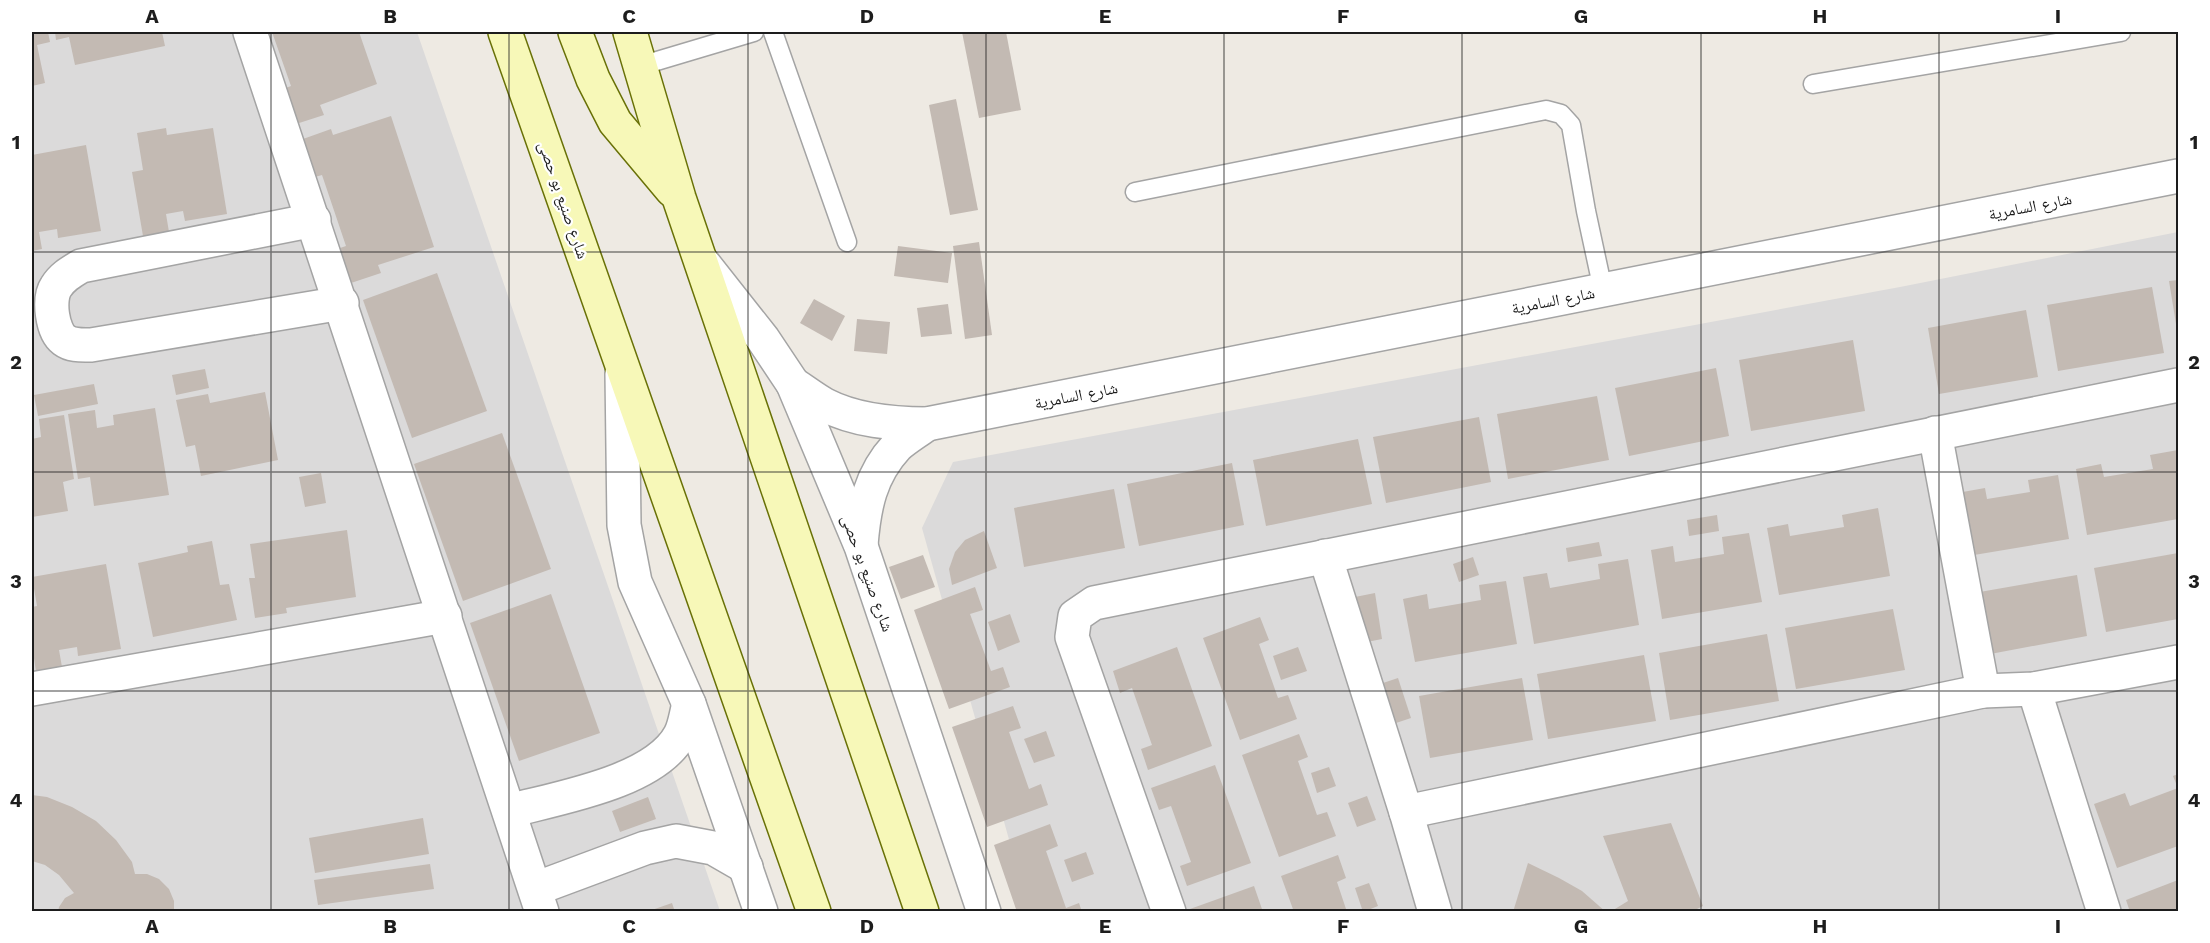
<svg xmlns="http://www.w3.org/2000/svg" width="2210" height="943" font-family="'Work Sans','Noto Naskh Arabic',sans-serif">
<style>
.residential{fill:#dbdada}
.building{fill:#c3bab3}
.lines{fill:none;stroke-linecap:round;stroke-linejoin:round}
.lane-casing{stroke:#a4a4a4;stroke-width:21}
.street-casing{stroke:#a4a4a4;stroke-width:36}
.secondary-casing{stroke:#697107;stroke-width:36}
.lane{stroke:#fff;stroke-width:18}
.street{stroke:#fff;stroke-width:33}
.secondary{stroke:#f7f8b8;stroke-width:33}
.grid{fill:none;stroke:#1d1d1d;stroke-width:1.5;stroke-opacity:0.55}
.labels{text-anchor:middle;stroke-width:4.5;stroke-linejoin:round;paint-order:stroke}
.street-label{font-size:16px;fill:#1d1d1d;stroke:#fff}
.neatline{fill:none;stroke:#1d1d1d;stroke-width:2}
.grid-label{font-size:20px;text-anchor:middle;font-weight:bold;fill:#1d1d1d}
</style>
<rect width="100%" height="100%" fill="#eeeae3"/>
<g class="residential">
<polygon points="32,32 417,32 720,911 32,911"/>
<polygon points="2178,232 2178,911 1029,911 922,528 953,462 1900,287"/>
</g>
<g class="building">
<polygon points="32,32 48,32 50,42 37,45 45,83 32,86"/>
<polygon points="55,32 162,32 165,46 75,65 69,37 56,40"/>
<polygon points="272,32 359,32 377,84 320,105 324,115 296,124 283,89 291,86"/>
<polygon points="962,32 1006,32 1021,110 979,118"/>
<polygon points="956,99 978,210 950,215 929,105"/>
<polygon points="391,116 434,247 378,265 381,273 348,284 337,249 346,246 322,175 315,177 303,139 331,129 333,135"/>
<polygon points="166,128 167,135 213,128 227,214 185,221 183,211 166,214 169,232 143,236 132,172 143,170 137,133"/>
<polygon points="86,145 101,231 58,238 57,229 39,232 42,249 32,251 32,155"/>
<polygon points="979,242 992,335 965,339 953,246"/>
<polygon points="898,246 952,253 948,283 894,276"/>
<polygon points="437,273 487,411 412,438 363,300"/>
<polygon points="2178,280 2178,330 2177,330 2169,281"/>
<polygon points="2152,287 2164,353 2058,371 2047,305"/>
<polygon points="814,299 845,316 832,341 800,323"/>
<polygon points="948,304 952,334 921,337 917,308"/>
<polygon points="2026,310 2038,377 1939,394 1928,328"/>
<polygon points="857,319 890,322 887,354 854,351"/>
<polygon points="1853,340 1865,411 1751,431 1739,360"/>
<polygon points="1716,368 1729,436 1629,456 1615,388"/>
<polygon points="205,369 209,388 176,395 172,375"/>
<polygon points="94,384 98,404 38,416 34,395"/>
<polygon points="265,392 278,460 201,476 195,445 186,447 176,400 208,394 210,403"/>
<polygon points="1597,396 1609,460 1508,479 1497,414"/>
<polygon points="155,408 169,495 94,506 90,477 78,479 68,414 95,410 97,428 114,425 113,415"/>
<polygon points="64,415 74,479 63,482 68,511 32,517 32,439 41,437 39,419"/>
<polygon points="1479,417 1491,482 1386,503 1373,437"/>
<polygon points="502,433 551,569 463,601 414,464"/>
<polygon points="1358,439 1372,504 1266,526 1253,460"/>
<polygon points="2178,450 2178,519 2087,535 2076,469 2101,464 2104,477 2153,469 2150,455"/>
<polygon points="1232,463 1244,525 1139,546 1127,484"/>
<polygon points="321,473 326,503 305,507 299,477"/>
<polygon points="2058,475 2069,539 1968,556 1957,493 1985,488 1987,499 2030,492 2028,480"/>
<polygon points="1114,489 1125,548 1024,567 1014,508"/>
<polygon points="1878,508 1890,576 1779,595 1767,528 1788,524 1790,536 1844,527 1842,515"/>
<polygon points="1717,515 1719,531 1689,536 1687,520"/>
<polygon points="347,530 356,597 286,608 287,613 255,618 249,578 255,578 250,544"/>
<polygon points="984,531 997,568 952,585 949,569 955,552 965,540"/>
<polygon points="1749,533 1762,602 1662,619 1651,550 1673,546 1675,562 1724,554 1722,537"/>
<polygon points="212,541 220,585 229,584 237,620 153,637 138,563 188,552 187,546"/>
<polygon points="1599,542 1602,556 1568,562 1566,548"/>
<polygon points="2178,553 2178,619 2106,632 2094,568"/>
<polygon points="923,555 935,587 901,599 889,567"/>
<polygon points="1473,557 1479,575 1459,582 1453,564"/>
<polygon points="1628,559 1639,625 1534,644 1523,577 1547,573 1550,588 1600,579 1598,564"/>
<polygon points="106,564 121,649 78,656 77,647 59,650 62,667 36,672 32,644 32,607 37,606 32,577"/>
<polygon points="2077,575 2087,636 1985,655 1974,593"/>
<polygon points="1506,581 1517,644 1415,662 1403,599 1427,594 1429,609 1481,600 1479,585"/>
<polygon points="975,587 983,610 970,614 991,671 1003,667 1010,687 949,709 914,610"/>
<polygon points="1375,593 1382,639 1362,643 1355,597"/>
<polygon points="551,594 600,733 519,761 470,623"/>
<polygon points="1893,609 1905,670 1796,689 1785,628"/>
<polygon points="1010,614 1020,642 998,651 988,622"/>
<polygon points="1260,617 1269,640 1259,644 1278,698 1288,695 1297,719 1240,740 1203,638"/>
<polygon points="1767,634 1779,701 1670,720 1659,653"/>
<polygon points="1177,647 1212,746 1148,770 1141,749 1152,745 1132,688 1120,693 1113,671"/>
<polygon points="1298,647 1307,671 1281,680 1273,656"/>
<polygon points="1644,655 1656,721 1548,739 1537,674"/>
<polygon points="1398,678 1411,718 1384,727 1371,687"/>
<polygon points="1522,678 1533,740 1430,758 1419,696"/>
<polygon points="1013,706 1021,728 1009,732 1029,789 1041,784 1048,805 987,827 952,727"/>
<polygon points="1046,731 1055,756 1034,763 1024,739"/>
<polygon points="1299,734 1308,757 1298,761 1317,815 1327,812 1336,836 1279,857 1242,755"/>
<polygon points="1215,765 1251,863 1187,886 1180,866 1191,862 1171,806 1159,810 1151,788"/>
<polygon points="1329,767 1336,786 1317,793 1311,773"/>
<polygon points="2178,774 2178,846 2117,868 2094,804 2125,793 2130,806 2178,788 2173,776"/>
<polygon points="32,795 47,797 72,807 96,821 116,840 132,862 135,874 147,874 159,879 169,889 174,901 174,912 58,912 59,907 65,898 74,893 59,875 45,865 32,861"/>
<polygon points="1367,796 1376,820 1357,827 1348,803"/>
<polygon points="648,797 656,819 620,832 612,811"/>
<polygon points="423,818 429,854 315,873 309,838"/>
<polygon points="1671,823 1703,906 1691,912 1610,912 1628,901 1603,836"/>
<polygon points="1050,824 1058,846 1046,851 1066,908 1079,903 1082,912 1017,912 994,845"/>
<polygon points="1086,852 1094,874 1072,882 1064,860"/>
<polygon points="1338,855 1346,878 1337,882 1347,912 1294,912 1281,876"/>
<polygon points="1528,863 1559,878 1582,891 1606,912 1513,912"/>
<polygon points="430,864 434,889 318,905 314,880"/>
<polygon points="2178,880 2178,912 2130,912 2126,900"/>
<polygon points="1369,883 1378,906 1363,912 1355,888"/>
<polygon points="1254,886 1263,912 1191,912 1190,909"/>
<polygon points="672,903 675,912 650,912 649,911"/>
</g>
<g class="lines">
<defs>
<g id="lane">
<polyline points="773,32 847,242"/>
<polyline points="640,66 754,32"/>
<polyline points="1813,84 2121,32"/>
<polyline points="1135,192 1546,110 1561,114 1571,125 1586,211 1603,290"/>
</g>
<g id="street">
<polyline points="250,32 542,912"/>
<path d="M314,220L81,266C71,272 62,277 56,287C48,299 52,331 64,340C72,346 82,345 91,345L342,303"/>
<polyline points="703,263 763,339 793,384 861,546 984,912"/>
<polyline points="622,373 624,525 635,582 689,704 761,912"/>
<path d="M793,384C804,391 814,399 825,405C856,421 893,424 927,424L2178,176"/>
<polyline points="1935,433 1983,691"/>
<path d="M861,545C864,507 870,475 897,446C906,438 918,431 927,424"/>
<polyline points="1325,556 1406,812 1435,912"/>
<polyline points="32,689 445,616"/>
<polyline points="2034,689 2104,912"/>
<path d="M509,811C558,798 655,782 680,735C685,726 686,714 689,704"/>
<polyline points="1406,812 1983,691 2034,689 2178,662"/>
<polyline points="535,889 645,848 676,841 713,848 746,867"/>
<polyline points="1169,912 1072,637 1075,616 1094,603 2178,385"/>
</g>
<g id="secondary">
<polyline points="505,32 814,912"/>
<polyline points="575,32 593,79 615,122 672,190"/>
<polyline points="630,32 679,198 922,912"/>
</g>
</defs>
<use href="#lane" class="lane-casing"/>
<use href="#street" class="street-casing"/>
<use href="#secondary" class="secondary-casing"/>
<use href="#lane" class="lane"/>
<use href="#street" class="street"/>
<use href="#secondary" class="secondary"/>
</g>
<path class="grid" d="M271,32V912M509,32V912M748,32V912M986,32V912M1224,32V912M1462,32V912M1701,32V912M1939,32V912M32,252H2178M32,472H2178M32,691H2178"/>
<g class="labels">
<g class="street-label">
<text transform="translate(564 200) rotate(71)" y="6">شارع صنيع بو حصى</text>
<text transform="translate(2030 206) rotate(-11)" y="6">شارع السامرية</text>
<text transform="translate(1553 300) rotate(-11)" y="6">شارع السامرية</text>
<text transform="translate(1076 395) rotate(-11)" y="6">شارع السامرية</text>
<text transform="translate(868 573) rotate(70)" y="6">شارع صنيع بو حصى</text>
</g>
</g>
<rect width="2210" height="943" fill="none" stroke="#ffffff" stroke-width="66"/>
<rect x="33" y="33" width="2144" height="877" class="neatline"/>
<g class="grid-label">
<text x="152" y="23">A</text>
<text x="390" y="23">B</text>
<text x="629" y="23">C</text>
<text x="867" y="23">D</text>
<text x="1105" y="23">E</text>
<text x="1343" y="23">F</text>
<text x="1581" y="23">G</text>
<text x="1820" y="23">H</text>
<text x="2058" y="23">I</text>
<text x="16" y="149">1</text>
<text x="2194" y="149">1</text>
<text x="16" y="369">2</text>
<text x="2194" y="369">2</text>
<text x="16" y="588">3</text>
<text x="2194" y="588">3</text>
<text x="16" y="807">4</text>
<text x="2194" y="807">4</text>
<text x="152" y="933">A</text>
<text x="390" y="933">B</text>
<text x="629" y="933">C</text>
<text x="867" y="933">D</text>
<text x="1105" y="933">E</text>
<text x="1343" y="933">F</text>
<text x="1581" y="933">G</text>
<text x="1820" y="933">H</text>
<text x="2058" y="933">I</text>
</g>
</svg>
